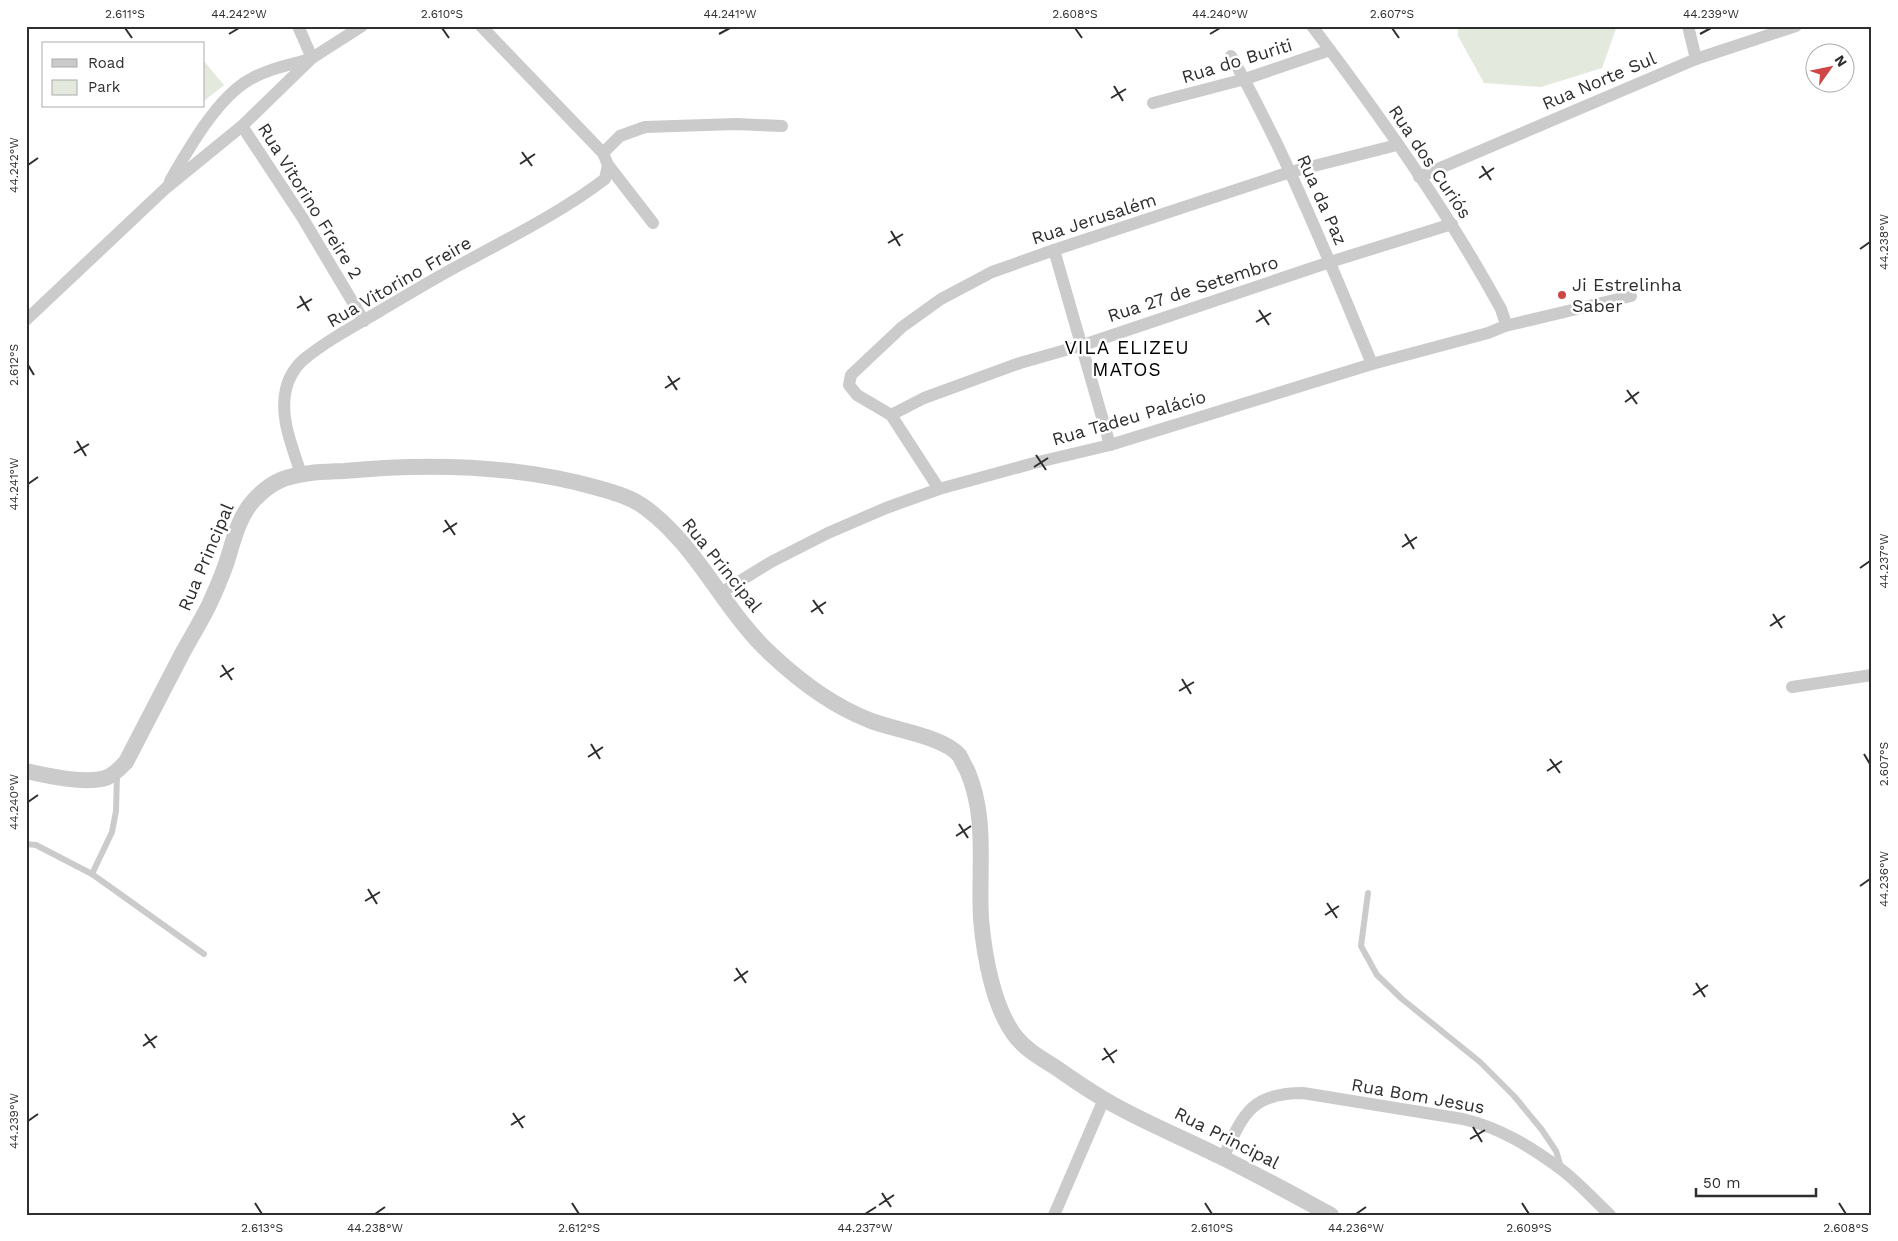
<svg xmlns="http://www.w3.org/2000/svg" width="1898" height="1241" font-family="'Work Sans',sans-serif">
<style>
.green{fill:#e3e9dd}
.lines{fill:none;stroke-linecap:round;stroke-linejoin:round}
.service{stroke:#cbcbcb;stroke-width:6}
.minor{stroke:#cbcbcb;stroke-width:12}
.tertiary{stroke:#cbcbcb;stroke-width:16}
.ticks{fill:none;stroke:#2e2e2e;stroke-width:2}
.poi-dot{fill:#cf4646;stroke:#fff;stroke-width:2}
.labels{text-anchor:middle;stroke-width:5;stroke-linejoin:round;paint-order:stroke}
.street-label{font-size:18px;fill:#2e2e2e;stroke:#fff}
.poi-label{font-size:18px;fill:#2e2e2e;stroke:#fff;text-anchor:start}
.neighbourhood-label{font-size:19px;letter-spacing:1px;fill:#000;stroke:#fff}
.neatline{fill:none;stroke:#2e2e2e;stroke-width:2}
.ticks-label{font-size:12px;text-anchor:middle;fill:#2e2e2e}
</style>
<rect width="100%" height="100%" fill="#fff"/>
<g class="green">
<polygon points="1458,26 1617,26 1602,68 1541,87 1484,83 1458,36"/>
<polygon points="204,61 224,85 204,101"/>
</g>
<g class="lines">
<g class="service">
<polyline points="117,775 116,811 112,832 92,874 204,954"/>
<polyline points="26,844 36,845 92,874"/>
<polyline points="1368,893 1361,946 1377,975 1402,999 1480,1062 1514,1096 1542,1130 1556,1151 1561,1167"/>
</g>
<g class="minor">
<polyline points="298,26 312,58"/>
<polyline points="481,26 603,153 608,165 653,223"/>
<path d="M1312,26C1380,116 1447,210 1501,309L1505,321V326"/>
<polyline points="1688,26 1696,59"/>
<path d="M1231,56C1247,83 1261,112 1275,140C1310,213 1341,288 1372,364"/>
<polyline points="1153,103 1245,79 1330,50"/>
<polyline points="242,126 302,217 364,321"/>
<polyline points="603,153 620,136 645,127 736,124 782,126"/>
<polyline points="1419,177 1696,59 1796,26"/>
<path d="M170,181C188,150 217,98 249,80C267,69 290,65 310,59"/>
<polyline points="1054,250 1110,445"/>
<polyline points="26,320 166,188 242,126 312,58 362,26"/>
<polyline points="891,415 924,398 1020,363 1083,345 1330,262 1452,224"/>
<path d="M301,474C293,448 279,418 286,389C288,379 295,367 303,360C326,341 354,326 380,311C409,294 438,276 469,260C515,235 563,211 605,179L608,165"/>
<polyline points="939,489 891,415 857,395 849,385 851,375 902,327 941,299 992,272 1054,250 1290,172 1397,145"/>
<polyline points="719,594 771,562 828,533 886,508 939,489 1034,463 1110,445 1372,364 1488,333 1505,326 1631,296"/>
<polyline points="1792,687 1872,675"/>
<path d="M1223,1158C1243,1115 1250,1093 1303,1093L1463,1119C1501,1128 1531,1147 1562,1170C1579,1183 1594,1200 1610,1215"/>
<polyline points="1054,1215 1104,1099"/>
</g>
<path class="tertiary" d="M26,771C48,776 88,785 108,777C115,774 121,767 126,762C145,725 164,688 183,652C192,636 201,621 209,605C215,592 221,578 226,564C233,543 238,517 254,500C262,491 271,484 283,479C302,472 324,472 344,471C428,463 517,465 598,488C616,493 633,498 647,509C699,548 725,613 773,656C801,682 833,706 869,720C893,730 943,736 959,755C961,758 965,767 967,770C988,818 978,869 981,919C984,954 993,1008 1016,1037C1027,1051 1043,1059 1058,1069C1072,1079 1087,1089 1102,1098C1140,1121 1182,1137 1221,1157C1258,1175 1294,1195 1331,1215"/>
</g>
<path class="ticks" d="M125,28L132,38M442,28L449,38M1075,28L1082,38M1392,28L1399,38M229,34L239,28M719,34L730,28M1210,34L1220,28M1700,34L1711,28M1114,86L1123,101M1111,98L1126,89M522,152L532,166M520,164L535,154M28,165L38,158M1482,166L1491,180M1479,178L1494,168M891,231L900,246M888,243L903,234M1860,249L1870,242M300,296L309,311M297,308L312,299M1259,310L1269,325M1256,322L1271,313M28,365L34,375M668,376L677,390M665,388L680,378M1627,390L1637,404M1625,402L1639,392M77,441L86,456M74,453L89,444M1036,455L1046,470M1034,467L1048,458M28,484L38,477M445,520L455,535M443,532L457,523M1405,534L1414,549M1402,547L1417,537M1860,568L1870,561M813,600L823,614M811,612L826,602M1773,614L1782,628M1770,626L1785,616M222,665L232,680M220,677L234,668M1182,679L1191,694M1179,691L1194,682M591,744L600,759M1864,754L1870,764M588,757L603,747M1550,759L1560,773M1547,771L1562,761M28,802L38,795M959,824L968,838M956,836L971,826M1860,886L1870,879M368,889L377,904M365,901L380,892M1327,903L1337,918M1325,915L1339,906M736,968L746,983M734,981L748,971M1696,983L1705,997M1693,995L1708,985M145,1034L155,1048M143,1046L157,1036M1104,1048L1114,1063M1102,1060L1117,1050M513,1113L523,1128M28,1121L38,1114M511,1125L525,1116M1473,1127L1482,1142M1470,1139L1485,1130M882,1193L891,1207M255,1203L262,1214M572,1203L579,1214M1205,1203L1212,1214M1522,1203L1529,1214M1839,1203L1846,1214M879,1205L894,1195M375,1214L385,1207M865,1214L876,1207M1356,1214L1366,1207"/>
<circle class="poi-dot" cx="1562" cy="295" r="5"/>
<g class="labels">
<g class="street-label">
<text transform="translate(1237 61) rotate(-17)" y="6">Rua do Buriti</text>
<text transform="translate(1599 81) rotate(-23)" y="6">Rua Norte Sul</text>
<text transform="translate(1430 162) rotate(56)" y="6">Rua dos Curiós</text>
<text transform="translate(1322 200) rotate(66)" y="6">Rua da Paz</text>
<text transform="translate(310 201) rotate(58)" y="6">Rua Vitorino Freire 2</text>
<text transform="translate(1094 219) rotate(-18)" y="6">Rua Jerusalém</text>
<text transform="translate(399 282) rotate(-30)" y="6">Rua Vitorino Freire</text>
<text transform="translate(1193 289) rotate(-18)" y="6">Rua 27 de Setembro</text>
<text transform="translate(1129 418) rotate(-16)" y="6">Rua Tadeu Palácio</text>
<text transform="translate(206 557) rotate(-67)" y="6">Rua Principal</text>
<text transform="translate(722 565) rotate(51)" y="6">Rua Principal</text>
<text transform="translate(1418 1096) rotate(10)" y="6">Rua Bom Jesus</text>
<text transform="translate(1227 1138) rotate(27)" y="6">Rua Principal</text>
</g>
<g class="poi-label">
<text x="1572" y="291">Ji Estrelinha<tspan x="1572" dy="21">Saber</tspan></text>
</g>
<g class="neighbourhood-label">
<text x="1127" y="354">VILA ELIZEU<tspan x="1127" dy="22">MATOS</tspan></text>
</g>
</g>
<rect width="1898" height="1241" fill="none" stroke="#ffffff" stroke-width="55"/>
<rect x="42" y="42" width="162" height="65" fill="#ffffff" stroke="#ababab"/>
<rect x="52" y="59" width="25" height="8" fill="#cbcbcb" stroke="#ababab"/>
<text x="88" y="68" font-size="15" fill="#2e2e2e">Road</text>
<rect x="52" y="80" width="25" height="15" fill="#e3e9dd" stroke="#ababab"/>
<text x="88" y="92" font-size="15" fill="#2e2e2e">Park</text>
<g transform="translate(1830 68) rotate(57)"><circle r="24" fill="#ffffff" stroke="#ababab"/>
<path d="M0-4L9 19L0 12L-9 19Z" fill="#cf4646"/>
<text y="-8" font-size="14" font-weight="bold" text-anchor="middle" fill="#2e2e2e">N</text>
</g>
<path d="M1696 1188v8h120v-8" fill="none" stroke="#2e2e2e" stroke-width="2.5"/>
<text x="1703" y="1188" font-size="15" fill="#2e2e2e" stroke="#ffffff" stroke-width="4" paint-order="stroke">50 m</text>
<rect x="28" y="28" width="1842" height="1186" class="neatline"/>
<g class="ticks-label">
<text x="125" y="18">2.611°S</text>
<text x="239" y="18">44.242°W</text>
<text x="442" y="18">2.610°S</text>
<text x="730" y="18">44.241°W</text>
<text x="1075" y="18">2.608°S</text>
<text x="1220" y="18">44.240°W</text>
<text x="1392" y="18">2.607°S</text>
<text x="1711" y="18">44.239°W</text>
<text transform="translate(14 165) rotate(-90)" y="4">44.242°W</text>
<text transform="translate(1884 242) rotate(-90)" y="4">44.238°W</text>
<text transform="translate(14 365) rotate(-90)" y="4">2.612°S</text>
<text transform="translate(14 484) rotate(-90)" y="4">44.241°W</text>
<text transform="translate(1884 561) rotate(-90)" y="4">44.237°W</text>
<text transform="translate(1884 764) rotate(-90)" y="4">2.607°S</text>
<text transform="translate(14 802) rotate(-90)" y="4">44.240°W</text>
<text transform="translate(1884 879) rotate(-90)" y="4">44.236°W</text>
<text transform="translate(14 1121) rotate(-90)" y="4">44.239°W</text>
<text x="262" y="1232">2.613°S</text>
<text x="375" y="1232">44.238°W</text>
<text x="579" y="1232">2.612°S</text>
<text x="865" y="1232">44.237°W</text>
<text x="1212" y="1232">2.610°S</text>
<text x="1356" y="1232">44.236°W</text>
<text x="1529" y="1232">2.609°S</text>
<text x="1846" y="1232">2.608°S</text>
</g>
</svg>
